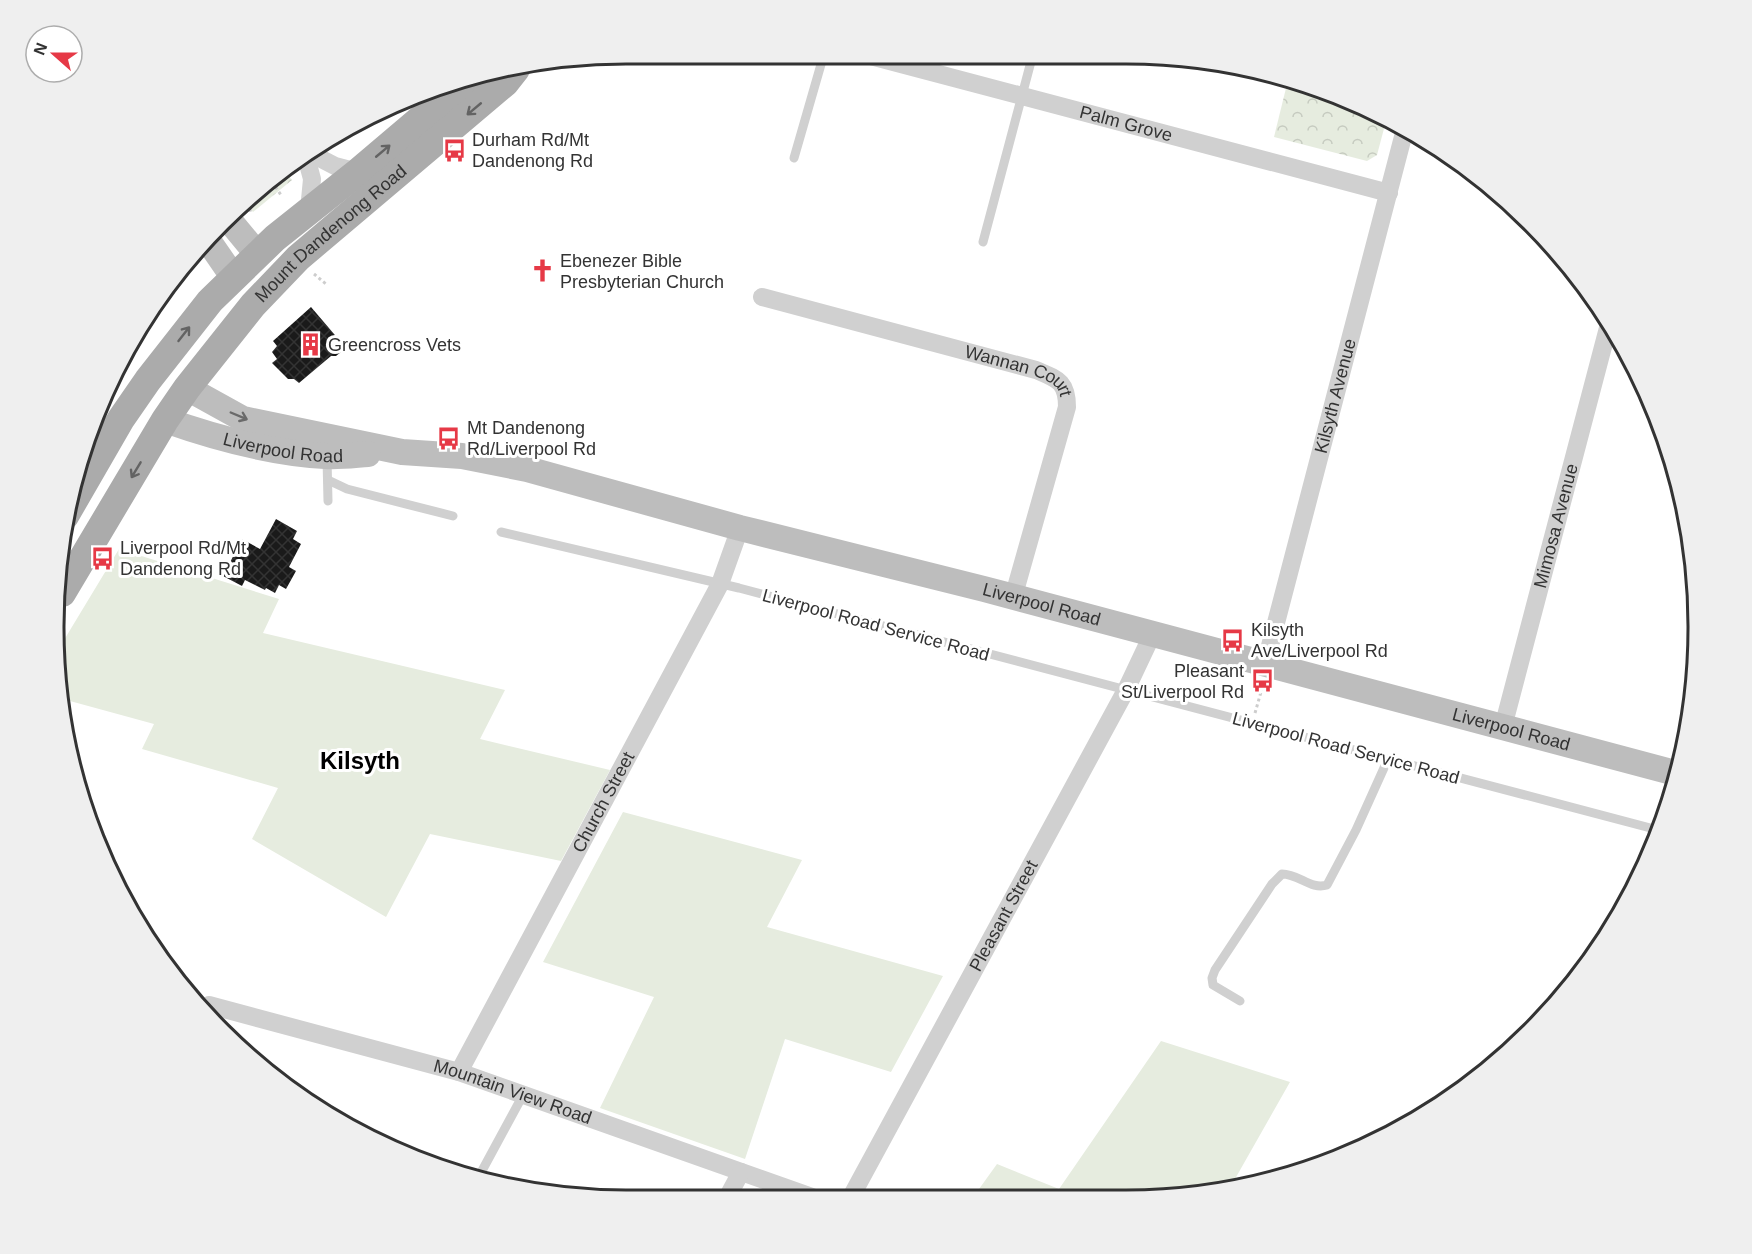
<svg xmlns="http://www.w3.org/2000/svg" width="1752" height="1254" font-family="Arial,sans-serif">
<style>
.grass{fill:#e6ecdf}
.park{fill:url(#park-crowns)}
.building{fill:url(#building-cross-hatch)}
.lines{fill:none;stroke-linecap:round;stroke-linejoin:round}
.path{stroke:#cdcdcd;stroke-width:3;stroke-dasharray:3 3;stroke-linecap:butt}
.service{stroke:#d0d0d0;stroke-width:9}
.minor{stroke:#d0d0d0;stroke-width:18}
.secondary{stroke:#bdbdbd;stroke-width:26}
.primary{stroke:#ababab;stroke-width:28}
.oneway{stroke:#636363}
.oneway2{stroke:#6a6a6a}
.labels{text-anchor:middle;stroke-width:6;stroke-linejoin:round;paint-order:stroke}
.street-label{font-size:18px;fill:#333;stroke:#fff}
.poi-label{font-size:18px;fill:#333;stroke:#fff;text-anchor:start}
.district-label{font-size:24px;font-weight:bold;fill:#000;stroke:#fff}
.rim{fill:none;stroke:#333;stroke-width:3}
</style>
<defs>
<pattern id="park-crowns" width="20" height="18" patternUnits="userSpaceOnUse" patternTransform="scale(1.5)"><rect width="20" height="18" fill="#e6ecdf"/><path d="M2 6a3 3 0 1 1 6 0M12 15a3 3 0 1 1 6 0" fill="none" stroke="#c6cbc0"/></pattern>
<pattern id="building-cross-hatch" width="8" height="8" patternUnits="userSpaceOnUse" patternTransform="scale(1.5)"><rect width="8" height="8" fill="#1a1a1a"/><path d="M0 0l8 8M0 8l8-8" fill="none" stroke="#333"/></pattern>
</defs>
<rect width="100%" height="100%" fill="#fff"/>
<g class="grass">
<polygon points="119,549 279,599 263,633 505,690 480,739 610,770 561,861 430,834 386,917 252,839 278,788 142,749 154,724 59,698 61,645"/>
<polygon points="623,812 802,860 767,927 943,976 891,1072 785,1039 745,1159 600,1108 654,997 543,962"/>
<polygon points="1161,1041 1290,1082 1231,1186 1200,1195 974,1196 997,1164 1059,1189"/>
</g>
<g class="park">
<polygon points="1287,84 1386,121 1377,155 1367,161 1274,137"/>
<polygon points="285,172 292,180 253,212 247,205"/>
</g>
<g class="building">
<polygon points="311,307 346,348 336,356 331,356 299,383 294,379 288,379 272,363 277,359 272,352 277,346 273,341"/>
<polygon points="276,519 297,531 293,539 301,544 289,567 296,571 286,589 279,585 275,593 266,588 265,590 245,580 242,586 223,576 242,539 260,549"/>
</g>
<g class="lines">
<g class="path">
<polyline points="272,182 281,195"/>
<polyline points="248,203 251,213"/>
<polyline points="314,274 326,284"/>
<polyline points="1255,713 1263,685"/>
</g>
<g class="service">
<polyline points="794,158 824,54"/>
<polyline points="983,242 1033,54"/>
<polyline points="327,459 328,501"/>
<polyline points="328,480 347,489 453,516"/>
<polyline points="501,532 739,588 1658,830"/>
<path d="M1240,1001L1213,985L1212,978L1215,970L1272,884L1282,874C1299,874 1311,890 1327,885L1356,830L1388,759"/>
<polyline points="477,1180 523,1095"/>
</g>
<g class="minor">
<path id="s1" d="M863,54L1389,193"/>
<polyline points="308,152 335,166 358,172"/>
<polyline points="305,153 312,179 309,210"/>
<path id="s2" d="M762,297L1036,370C1057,379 1067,381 1067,407L1013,598"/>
<path id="s3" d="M1265,665L1405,129"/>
<path id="s4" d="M1503,727L1609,324"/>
<path id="s5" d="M209,1005L459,1072L812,1197"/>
<path id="s6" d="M459,1072L720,584L740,528"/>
<path id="s7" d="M851,1197L1126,690L1152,635"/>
<polyline points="727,1198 741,1172"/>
</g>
<g class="secondary">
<polyline points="229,220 258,255"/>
<polyline points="207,239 234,278"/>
<path id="s8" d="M187,388L243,419L402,452L462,456L527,469L740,528L984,589L1679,774"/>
<path id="s9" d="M165,420C216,438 271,453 325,456C339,457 354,455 368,454"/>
</g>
<g class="primary">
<polyline points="65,516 121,419 148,380 210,301 275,238 358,172 470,77"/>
<path id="s10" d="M62,593L165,420L187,388L253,305L298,258L505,83L516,69"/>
</g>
</g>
<defs><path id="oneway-shaft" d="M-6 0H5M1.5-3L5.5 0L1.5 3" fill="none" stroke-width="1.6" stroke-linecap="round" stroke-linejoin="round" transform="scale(1.5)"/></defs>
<g class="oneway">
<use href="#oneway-shaft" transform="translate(474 109) rotate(140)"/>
<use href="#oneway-shaft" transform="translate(383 151) rotate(-40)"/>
<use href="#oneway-shaft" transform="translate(184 334) rotate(-52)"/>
<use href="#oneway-shaft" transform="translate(136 470) rotate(121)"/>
</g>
<use class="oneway2" href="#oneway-shaft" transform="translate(239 416) rotate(23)"/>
<defs>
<symbol id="bus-bare" viewBox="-9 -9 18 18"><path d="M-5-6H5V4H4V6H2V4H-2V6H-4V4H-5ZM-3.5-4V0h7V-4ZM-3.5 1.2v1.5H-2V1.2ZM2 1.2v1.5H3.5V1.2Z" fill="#e63946" stroke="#fff" stroke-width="2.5" paint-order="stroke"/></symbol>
<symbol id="church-bare" viewBox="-9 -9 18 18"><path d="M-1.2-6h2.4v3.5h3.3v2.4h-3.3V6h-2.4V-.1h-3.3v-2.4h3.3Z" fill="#e63946" stroke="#fff" stroke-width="2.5" paint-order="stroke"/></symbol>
<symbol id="building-bare" viewBox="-9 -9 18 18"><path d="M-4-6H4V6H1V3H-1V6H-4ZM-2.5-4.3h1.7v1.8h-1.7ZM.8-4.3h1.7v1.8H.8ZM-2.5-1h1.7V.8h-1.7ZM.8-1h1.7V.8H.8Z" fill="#e63946" stroke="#fff" stroke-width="2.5" paint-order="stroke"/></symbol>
</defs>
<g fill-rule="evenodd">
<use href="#bus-bare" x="438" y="134" width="33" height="33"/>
<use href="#church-bare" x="526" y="254" width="33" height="33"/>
<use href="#building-bare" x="294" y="328" width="33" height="33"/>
<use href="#bus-bare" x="432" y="422" width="33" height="33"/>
<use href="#bus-bare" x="86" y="542" width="33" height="33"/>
<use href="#bus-bare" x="1216" y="624" width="33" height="33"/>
<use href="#bus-bare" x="1246" y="664" width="33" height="33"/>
</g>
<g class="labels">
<g class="street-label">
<text dy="6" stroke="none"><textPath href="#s1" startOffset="272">Palm Grove</textPath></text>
<text dy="6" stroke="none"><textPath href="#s10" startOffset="452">Mount Dandenong Road</textPath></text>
<text dy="6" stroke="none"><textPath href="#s2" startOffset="268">Wannan Court</textPath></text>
<text dy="6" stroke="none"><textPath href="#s3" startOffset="278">Kilsyth Avenue</textPath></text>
<text dy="6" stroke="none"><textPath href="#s9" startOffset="122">Liverpool Road</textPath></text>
<text dy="6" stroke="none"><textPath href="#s4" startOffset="208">Mimosa Avenue</textPath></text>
<text dy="6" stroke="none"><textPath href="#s8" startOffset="885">Liverpool Road</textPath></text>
<text transform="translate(876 625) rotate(15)" y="6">Liverpool Road Service Road</text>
<text dy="6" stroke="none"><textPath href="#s8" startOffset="1371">Liverpool Road</textPath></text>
<text transform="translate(1346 748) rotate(15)" y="6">Liverpool Road Service Road</text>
<text dy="6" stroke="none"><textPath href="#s6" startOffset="306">Church Street</textPath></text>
<text dy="6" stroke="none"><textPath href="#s7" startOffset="320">Pleasant Street</textPath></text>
<text dy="6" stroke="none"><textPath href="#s5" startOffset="316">Mountain View Road</textPath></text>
</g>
<g class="poi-label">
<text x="472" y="146">Durham Rd/Mt<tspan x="472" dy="21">Dandenong Rd</tspan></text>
<text x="560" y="267">Ebenezer Bible<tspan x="560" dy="21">Presbyterian Church</tspan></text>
<text x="328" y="351">Greencross Vets</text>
<text x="467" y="434">Mt Dandenong<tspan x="467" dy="21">Rd/Liverpool Rd</tspan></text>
<text x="120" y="554">Liverpool Rd/Mt<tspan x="120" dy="21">Dandenong Rd</tspan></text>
<text x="1251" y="636">Kilsyth<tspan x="1251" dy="21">Ave/Liverpool Rd</tspan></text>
<text x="1244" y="677" text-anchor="end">Pleasant<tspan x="1244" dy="21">St/Liverpool Rd</tspan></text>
</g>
<g class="district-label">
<text x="360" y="769">Kilsyth</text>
</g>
</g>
<path d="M0 0H1752V1254H0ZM626 64H1126A562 562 0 0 1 1688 626V628A562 562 0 0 1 1126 1190H626A562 562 0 0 1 64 628V626A562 562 0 0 1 626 64Z" fill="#efefef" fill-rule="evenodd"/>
<path class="rim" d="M626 64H1126A562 562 0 0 1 1688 626V628A562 562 0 0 1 1126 1190H626A562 562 0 0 1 64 628V626A562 562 0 0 1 626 64Z"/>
<g transform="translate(54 54) rotate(291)"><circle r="28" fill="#ffffff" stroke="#adadad" stroke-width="1.5"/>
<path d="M0-4.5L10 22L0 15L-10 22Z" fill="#e63946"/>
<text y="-9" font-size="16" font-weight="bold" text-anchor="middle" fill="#333333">N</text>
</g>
</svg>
